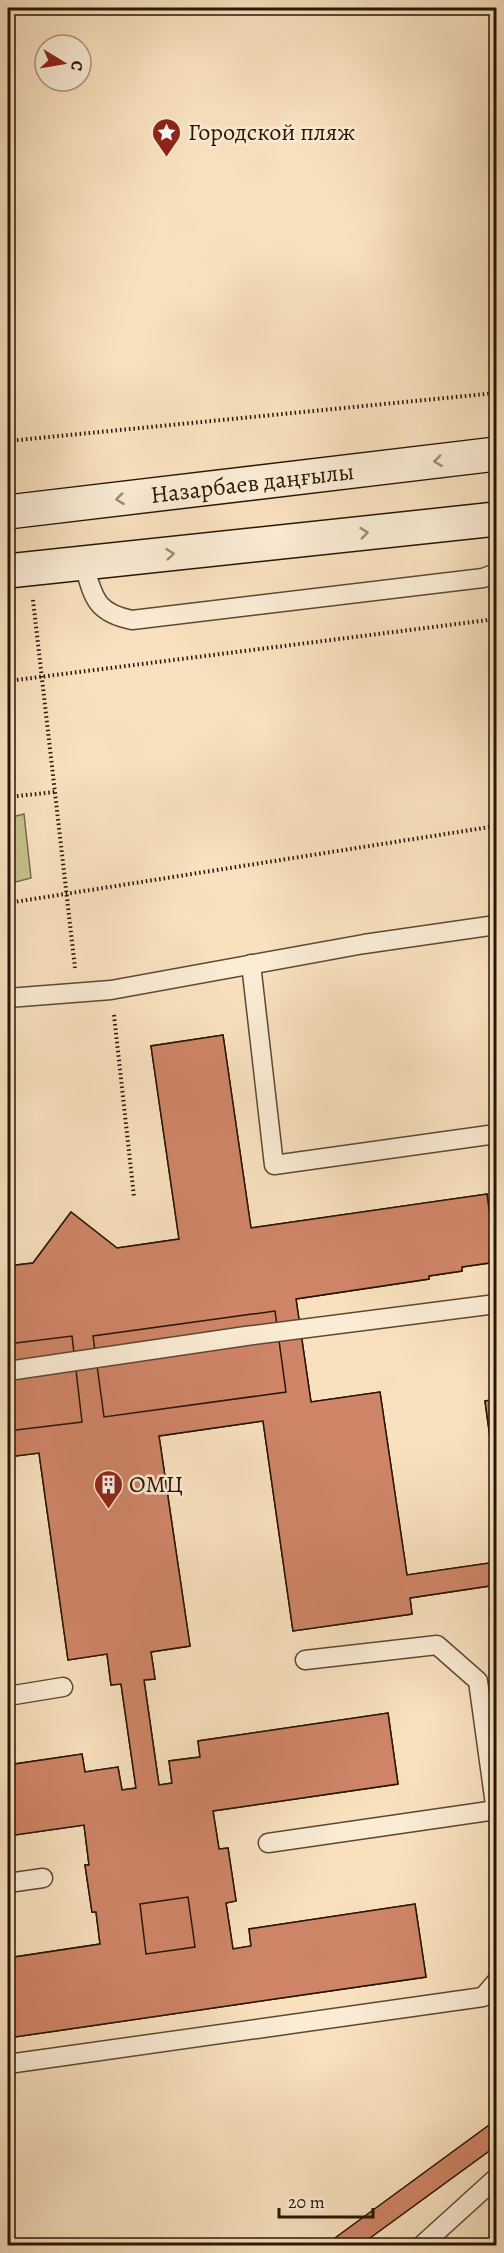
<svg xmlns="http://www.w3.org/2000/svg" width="504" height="2253" font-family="Alegreya,serif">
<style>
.green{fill:#c5c18d;stroke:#766c48;stroke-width:1.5}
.building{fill:#d08568;stroke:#271603;stroke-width:1.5;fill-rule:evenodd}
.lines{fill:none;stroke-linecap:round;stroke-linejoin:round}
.service-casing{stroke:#5c4932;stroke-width:21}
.secondary-casing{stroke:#271603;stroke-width:36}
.path{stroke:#271603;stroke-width:4;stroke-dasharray:1.5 3;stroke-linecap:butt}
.service{stroke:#fbecd5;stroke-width:18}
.secondary{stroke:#fbecd5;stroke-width:33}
.oneway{stroke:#9c8c76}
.labels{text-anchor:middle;stroke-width:5;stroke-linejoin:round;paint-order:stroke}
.poi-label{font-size:24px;fill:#271603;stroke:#fbecd5;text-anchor:start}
.street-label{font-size:24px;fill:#271603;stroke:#fbecd5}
</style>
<rect width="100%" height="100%" fill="#f9e1bf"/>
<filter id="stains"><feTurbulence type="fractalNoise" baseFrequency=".00333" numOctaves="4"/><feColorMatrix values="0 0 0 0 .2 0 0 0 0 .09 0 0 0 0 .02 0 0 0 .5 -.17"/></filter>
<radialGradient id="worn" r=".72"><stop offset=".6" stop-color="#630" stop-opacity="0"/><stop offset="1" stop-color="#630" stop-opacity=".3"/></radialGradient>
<g class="green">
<polygon points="8,713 15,778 8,780"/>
<polygon points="24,814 31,878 8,884 8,818"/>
</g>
<g class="building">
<path d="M223,1035L251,1228L487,1194L496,1262L462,1267V1271L429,1276V1279L296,1299L311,1402L380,1392L407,1575L496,1562V1585L410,1598L412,1614L293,1631L263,1421L159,1436L190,1646L151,1652L155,1679L144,1680L159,1785L172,1783L169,1761L200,1757L198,1741L388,1713L398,1784L213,1811L219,1849L228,1848L236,1901L226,1903L233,1949L251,1946L249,1929L415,1904L426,1977L8,2038V1958L100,1944L96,1912H92L85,1865H89L84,1825L8,1836V1765L82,1754L85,1772L118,1767L122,1790L136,1788L121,1684L111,1685L107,1654L68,1660L39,1453L8,1457V1431L82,1422L72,1336L8,1344V1266L33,1263L71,1212L117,1248L179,1239L151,1046ZM275,1311L286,1392L104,1417L93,1336ZM188,1897L195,1947L146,1954L140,1904Z"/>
<polygon points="223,1035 251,1228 487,1194 496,1262 462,1267 462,1271 429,1276 429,1279 296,1299 311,1402 380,1392 407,1575 496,1562 496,1585 410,1598 412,1614 293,1631 263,1421 159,1436 190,1646 151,1652 155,1679 144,1680 159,1785 172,1783 169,1761 200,1757 198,1741 388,1713 398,1784 213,1811 219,1849 228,1848 236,1901 226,1903 233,1949 251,1946 249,1929 415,1904 426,1977 8,2038 8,1958 100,1944 96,1912 92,1912 85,1865 89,1865 84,1825 8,1836 8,1765 82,1754 85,1772 118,1767 122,1790 136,1788 121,1684 111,1685 107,1654 68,1660 39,1453 8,1457 8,1266 33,1263 71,1212 117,1248 179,1239 151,1046"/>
<polygon points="275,1311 286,1392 104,1417 93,1336"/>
<polygon points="72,1336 82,1422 8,1431 8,1344"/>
<polygon points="496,1399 496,1481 485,1401"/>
<polygon points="496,1399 496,1481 485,1401"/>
<polygon points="188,1897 195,1947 146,1954 140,1904"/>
<polygon points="496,2120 496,2146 359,2246 324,2246"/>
</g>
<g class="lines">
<defs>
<g id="service">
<path d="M83,563C94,597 94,612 132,620L483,578L496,573"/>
<polyline points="251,964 274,1165 496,1134"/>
<polyline points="8,998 111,990 364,944 496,925"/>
<polyline points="8,1371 246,1336 496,1304"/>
<polyline points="305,1660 437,1645 478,1681 496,1812"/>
<polyline points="8,1696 63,1687"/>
<polyline points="268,1843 496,1810"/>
<polyline points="8,1883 43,1878"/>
<polyline points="8,2064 483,1997 496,1982"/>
<polyline points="421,2246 496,2178"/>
</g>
<g id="secondary">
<path id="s1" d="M8,512L496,454"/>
<polyline points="8,571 496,519"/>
</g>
</defs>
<use href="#service" class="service-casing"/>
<use href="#secondary" class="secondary-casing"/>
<g class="path">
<polyline points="8,441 496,393"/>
<polyline points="33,600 75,968"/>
<polyline points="8,681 496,619"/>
<polyline points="8,797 55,792"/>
<polyline points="8,903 496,826"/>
<polyline points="114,1015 134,1197"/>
</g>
<use href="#service" class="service"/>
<use href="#secondary" class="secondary"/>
</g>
<defs><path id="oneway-chevron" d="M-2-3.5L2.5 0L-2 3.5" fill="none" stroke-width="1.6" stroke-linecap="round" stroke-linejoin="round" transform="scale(1.5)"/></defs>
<g class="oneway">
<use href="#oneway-chevron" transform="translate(438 461) rotate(173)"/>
<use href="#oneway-chevron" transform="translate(120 499) rotate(173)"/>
<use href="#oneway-chevron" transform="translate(364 533) rotate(-6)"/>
<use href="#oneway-chevron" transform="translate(170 554) rotate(-6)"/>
</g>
<defs>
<symbol id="sight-pin" viewBox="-11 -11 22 30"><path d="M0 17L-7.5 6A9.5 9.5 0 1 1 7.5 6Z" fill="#8f2418" stroke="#fbecd5"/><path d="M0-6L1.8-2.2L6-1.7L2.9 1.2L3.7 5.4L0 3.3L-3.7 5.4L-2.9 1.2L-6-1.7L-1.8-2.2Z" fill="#fff"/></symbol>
<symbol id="building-pin" viewBox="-11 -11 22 30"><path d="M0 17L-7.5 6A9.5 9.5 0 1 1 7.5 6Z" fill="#8f2418" stroke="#fbecd5"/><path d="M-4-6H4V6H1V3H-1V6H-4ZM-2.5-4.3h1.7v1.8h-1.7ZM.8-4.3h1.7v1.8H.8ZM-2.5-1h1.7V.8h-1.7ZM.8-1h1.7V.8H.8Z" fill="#fff"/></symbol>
</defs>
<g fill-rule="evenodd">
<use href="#sight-pin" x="150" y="116" width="33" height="45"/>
<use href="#building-pin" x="92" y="1468" width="33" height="45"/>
</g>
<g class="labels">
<g class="poi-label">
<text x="188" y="140">Городской пляж</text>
<text x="129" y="1492">ОМЦ</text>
</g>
<g class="street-label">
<text dy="8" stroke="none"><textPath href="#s1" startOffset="246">Назарбаев даңғылы</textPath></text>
</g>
</g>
<rect width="504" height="2253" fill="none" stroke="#f9e1bf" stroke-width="30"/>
<rect x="9" y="9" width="486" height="2235" fill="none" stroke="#271603" stroke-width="3"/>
<rect x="15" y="15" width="474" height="2223" fill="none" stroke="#271603" stroke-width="1.5"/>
<g transform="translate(63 63) rotate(101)"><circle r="28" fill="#fbecd5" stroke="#a69681" stroke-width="1.5"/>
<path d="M0-4.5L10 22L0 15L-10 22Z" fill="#8f2418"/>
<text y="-9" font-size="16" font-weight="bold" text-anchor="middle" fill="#271603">С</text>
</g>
<path d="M279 2208v9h94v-9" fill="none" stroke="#271603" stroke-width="3"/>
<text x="288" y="2208" font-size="18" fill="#271603" stroke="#fbecd5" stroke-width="4.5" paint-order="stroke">20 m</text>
<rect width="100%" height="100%" filter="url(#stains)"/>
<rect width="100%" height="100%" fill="url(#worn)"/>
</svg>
